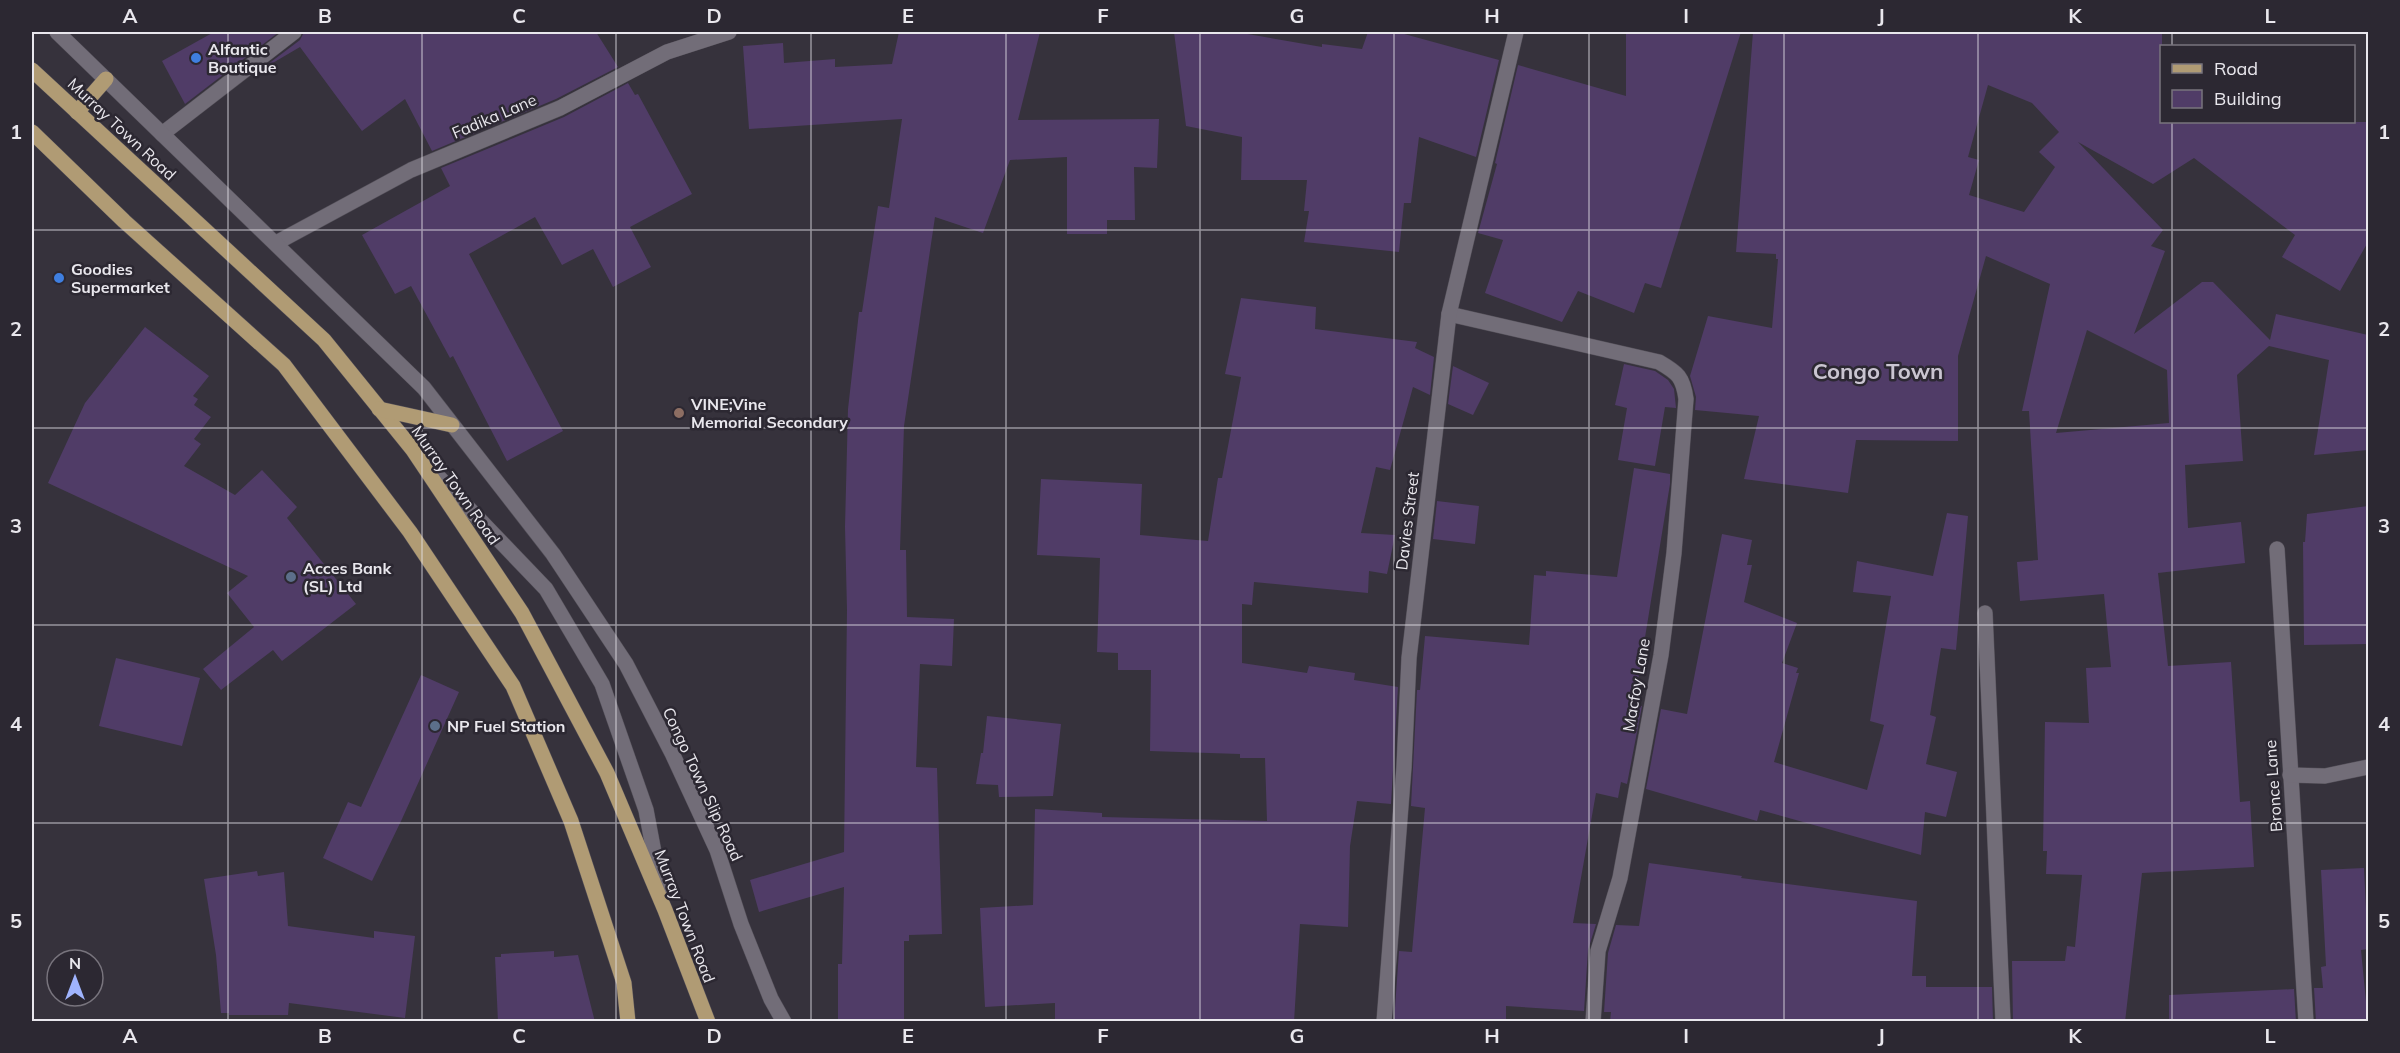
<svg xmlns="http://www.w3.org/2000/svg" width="2400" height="1053" font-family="Mulish,sans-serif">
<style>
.building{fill:#503c67;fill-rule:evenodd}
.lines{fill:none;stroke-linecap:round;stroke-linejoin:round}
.lane-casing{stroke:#534f58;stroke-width:16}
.street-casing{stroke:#534f58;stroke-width:16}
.secondary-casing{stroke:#534f58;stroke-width:16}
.primary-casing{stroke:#534f58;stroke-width:16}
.lane{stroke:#726d78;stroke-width:15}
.street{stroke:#726d78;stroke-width:15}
.secondary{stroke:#726d78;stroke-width:15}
.primary{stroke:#b09b74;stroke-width:15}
.grid{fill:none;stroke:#e9e7ed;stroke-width:1.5;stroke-opacity:0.55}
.shop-dot{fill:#3f7fe0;stroke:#2c2832;stroke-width:2}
.education-dot{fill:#8d6e63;stroke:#2c2832;stroke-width:2}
.service-dot{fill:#5c6f8a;stroke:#2c2832;stroke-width:2}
.labels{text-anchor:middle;stroke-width:5;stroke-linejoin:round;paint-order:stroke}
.poi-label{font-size:16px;font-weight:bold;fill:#e9e7ed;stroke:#2c2832;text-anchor:start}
.street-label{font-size:16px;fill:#e9e7ed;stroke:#2c2832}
.district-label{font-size:22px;font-weight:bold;fill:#cac5d1;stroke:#2c2832}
.neatline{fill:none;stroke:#e9e7ed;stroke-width:2}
.grid-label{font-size:20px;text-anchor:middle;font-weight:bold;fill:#e9e7ed}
</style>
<rect width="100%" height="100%" fill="#36323c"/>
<g class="building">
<polygon points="214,32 279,32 185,104 162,61"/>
<polygon points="304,32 596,32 618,67 556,99 432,151 405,99 362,131 300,47 259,71 300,40"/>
<polygon points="899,32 1040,32 1018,120 1159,119 1157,168 1134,167 1135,220 1107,220 1107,234 1067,234 1067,157 1010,160 983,233 935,217 904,426 900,550 906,550 907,617 954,619 952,666 920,664 916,767 937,768 942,934 909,935 909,941 904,941 904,1022 838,1022 838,964 842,964 844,887 759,912 750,880 844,852 847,610 845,527 848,409 859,312 862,312 878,206 889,208 902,119 749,129 743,46 783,43 784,63 835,59 835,67 892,64"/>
<polygon points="1174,32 1236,32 1322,47 1322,44 1362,49 1368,32 1397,32 1499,60 1476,157 1419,137 1411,203 1404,203 1399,252 1304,242 1309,211 1304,211 1307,180 1241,180 1242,137 1186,126"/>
<polygon points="1626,32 1741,32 1661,288 1645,283 1634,313 1578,291 1562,322 1485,293 1503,240 1478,233 1497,164 1495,163 1518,65 1626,96"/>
<path d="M1753,32H2162V122H2368V242L2340,291L2282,257L2295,235L2194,158L2153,184L2078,142L2163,230L2151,246L2165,251L2134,334L2202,282H2213L2270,340L2276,314L2368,335V450L2314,455L2329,360L2269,346L2237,375L2243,461L2185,465L2188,528L2241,522L2245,563L2158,573L2168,666L2231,662L2240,802L2250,801L2254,867L2142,873L2125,1022H2013L2012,961H2065L2067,946L2075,947L2082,875L2046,874L2047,851H2043L2045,722L2089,723L2086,668L2111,667L2104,594L2020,601L2017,562L2038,560L2029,411H2022L2050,284L1986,256L1958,356V441L1856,440L1848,493L1744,479L1759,416L1695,410L1696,397L1690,376L1708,316L1772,328L1778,259H1776V254L1736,252ZM1988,85L2032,103L2059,132L2039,152L2055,167L2024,212L1969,195L1979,160L1968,157ZM2087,330L2167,370L2169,423L2056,433Z"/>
<polygon points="628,83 635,95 638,94 692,194 630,227 651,267 613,287 593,249 562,265 535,217 469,254 563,431 507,461 453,356 450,358 411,286 395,294 362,235 450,186 441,168 564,117"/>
<polygon points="1241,298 1316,307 1315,329 1417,342 1415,348 1434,357 1430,395 1413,387 1390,470 1376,467 1361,533 1395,535 1387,574 1369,571 1368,593 1254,582 1252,605 1242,604 1242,663 1307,673 1309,666 1355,673 1354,680 1398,687 1391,804 1357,801 1350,846 1348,927 1300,924 1294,1022 1055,1022 1055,1003 985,1007 980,908 1033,905 1035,809 1102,813 1102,817 1267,821 1265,758 1240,758 1240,754 1150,751 1151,670 1118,670 1118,653 1097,652 1100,558 1037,555 1041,479 1142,484 1140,535 1208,541 1218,478 1222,478 1241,377 1225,374"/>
<polygon points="145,327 209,376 193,396 198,399 194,405 211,417 194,439 201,444 184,466 235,495 262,470 297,507 287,518 356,604 282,661 273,650 221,690 203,669 254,627 227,593 248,576 48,483 85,403"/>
<polygon points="1624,364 1655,371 1668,380 1674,389 1676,408 1665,407 1655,466 1618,460 1627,408 1615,405"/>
<polygon points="1453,366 1489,383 1473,415 1448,404"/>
<polygon points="1634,468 1670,474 1670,484 1634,705 1642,706 1627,784 1621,782 1618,798 1596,793 1573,923 1596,924 1588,950 1584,1011 1506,1006 1506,1022 1394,1022 1399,951 1412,952 1425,808 1411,806 1417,690 1420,690 1425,636 1529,645 1534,575 1546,576 1546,571 1617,577"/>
<polygon points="1437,501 1479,506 1475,544 1433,539"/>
<polygon points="2368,506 2368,644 2304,645 2303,542 2305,542 2307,514"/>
<polygon points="1947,513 1968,516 1956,650 1941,648 1930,715 1936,717 1926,764 1957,772 1946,817 1925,812 1921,855 1760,810 1757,821 1646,789 1661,709 1687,714 1722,534 1752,540 1747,565 1752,565 1744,602 1797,623 1782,663 1798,668 1796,673 1799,673 1774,762 1867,790 1884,725 1870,721 1891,596 1853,592 1857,561 1933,576"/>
<polygon points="116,658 200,678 182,746 99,726"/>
<polygon points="421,675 459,692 402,819 372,881 323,858 348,802 361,807"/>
<polygon points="987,716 1061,724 1053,796 999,797 998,785 976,784 981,753 983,753"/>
<polygon points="1649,863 1742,876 1741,878 1917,901 1912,976 1926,976 1926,987 1992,987 1993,1022 1610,1022 1611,1012 1604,1012 1608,953 1616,925 1639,926"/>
<polygon points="2364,868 2368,949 2361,950 2368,1022 2316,1022 2314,988 2323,988 2321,967 2326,966 2321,870"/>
<polygon points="257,871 258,876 284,872 288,926 374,938 374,931 415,936 405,1018 289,1003 288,1015 229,1015 229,1013 221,1013 216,955 204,879"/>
<polygon points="554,951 554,957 578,955 595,1022 498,1022 495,957 501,957 501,954"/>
<polygon points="2294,989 2296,1022 2169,1022 2169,995"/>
</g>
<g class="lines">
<defs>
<polyline id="lane" points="430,468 546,589 602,684 646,810 662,895"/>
<g id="street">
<polyline points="162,134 294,32"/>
<polyline points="276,243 411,170 560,108 667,52 729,32"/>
<path d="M1449,314L1659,362C1678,373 1683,377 1686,399L1674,553L1661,655L1620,878L1598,951L1593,1022"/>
<polyline points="2277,549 2306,1022"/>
<polyline points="1985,613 2003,1022"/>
<polyline points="2290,775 2325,776 2368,767"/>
<polyline points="1384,1022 1404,767 1409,658 1449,314 1516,32"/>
</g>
<polyline id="secondary" points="57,32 424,388 553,554 626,664 672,753 717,850 741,924 771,999 784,1022"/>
<g id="primary">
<polyline points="32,70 324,340 413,450 522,613 607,773 665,910 708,1022"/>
<polyline points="77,112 106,79"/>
<polyline points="32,132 124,221 284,365 410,532 513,686 571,821 624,983 628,1022"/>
<polyline points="379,409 452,425"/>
</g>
</defs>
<use href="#lane" class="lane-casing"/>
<use href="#street" class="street-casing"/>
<use href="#secondary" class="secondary-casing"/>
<use href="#primary" class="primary-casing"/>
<use href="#lane" class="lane"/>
<use href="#street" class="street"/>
<use href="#secondary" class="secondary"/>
<use href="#primary" class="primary"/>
</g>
<path class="grid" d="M228,32V1022M422,32V1022M616,32V1022M811,32V1022M1006,32V1022M1200,32V1022M1394,32V1022M1589,32V1022M1784,32V1022M1978,32V1022M2172,32V46M2172,122V1022M32,230H2368M32,428H2368M32,625H2368M32,823H2368"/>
<g class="shop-dot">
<circle cx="196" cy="58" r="6"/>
<circle cx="59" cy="278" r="6"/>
</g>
<circle class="education-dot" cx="679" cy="413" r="6"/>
<g class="service-dot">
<circle cx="291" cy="577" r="6"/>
<circle cx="435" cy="726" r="6"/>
</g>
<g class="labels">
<g class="poi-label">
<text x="208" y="55">Alfantic<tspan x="208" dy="18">Boutique</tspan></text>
<text x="71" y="275">Goodies<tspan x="71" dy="18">Supermarket</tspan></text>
<text x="691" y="410">VINE;Vine<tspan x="691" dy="18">Memorial Secondary</tspan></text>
<text x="303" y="574">Acces Bank<tspan x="303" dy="18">(SL) Ltd</tspan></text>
<text x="447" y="732">NP Fuel Station</text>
</g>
<g class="street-label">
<text transform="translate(494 116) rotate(-23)" y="6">Fadika Lane</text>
<text transform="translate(122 129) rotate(43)" y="6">Murray Town Road</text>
<text transform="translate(456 485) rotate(55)" y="6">Murray Town Road</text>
<text transform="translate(1407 521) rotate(-83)" y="6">Davies Street</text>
<text transform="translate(1636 685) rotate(-80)" y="6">Macfoy Lane</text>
<text transform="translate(703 784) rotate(65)" y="6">Congo Town Slip Road</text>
<text transform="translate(2273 786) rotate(-94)" y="6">Bronce Lane</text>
<text transform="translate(685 916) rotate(69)" y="6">Murray Town Road</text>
</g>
<g class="district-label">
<text x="1878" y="379">Congo Town</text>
</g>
</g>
<rect width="2400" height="1053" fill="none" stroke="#2c2832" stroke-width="66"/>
<rect x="2160" y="45" width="195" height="78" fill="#2c2832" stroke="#78747d" stroke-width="1.5"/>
<rect x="2172" y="64" width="30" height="9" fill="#b09b74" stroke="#78747d" stroke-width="1.5"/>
<text x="2214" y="75" font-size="18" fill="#e9e7ed">Road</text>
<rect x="2172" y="90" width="30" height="18" fill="#503c67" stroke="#78747d" stroke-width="1.5"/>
<text x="2214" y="105" font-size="18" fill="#e9e7ed">Building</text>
<g transform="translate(75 978)"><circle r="28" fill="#2c2832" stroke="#78747d" stroke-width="1.5"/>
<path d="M0-4.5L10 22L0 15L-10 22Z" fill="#9fb3fd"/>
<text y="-9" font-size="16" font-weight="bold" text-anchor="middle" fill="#e9e7ed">N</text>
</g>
<rect x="33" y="33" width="2334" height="987" class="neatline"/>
<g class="grid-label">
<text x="130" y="23">A</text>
<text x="325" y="23">B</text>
<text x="519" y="23">C</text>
<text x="714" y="23">D</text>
<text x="908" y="23">E</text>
<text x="1103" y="23">F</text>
<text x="1297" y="23">G</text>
<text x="1492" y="23">H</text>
<text x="1686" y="23">I</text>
<text x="1881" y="23">J</text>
<text x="2075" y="23">K</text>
<text x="2270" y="23">L</text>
<text x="16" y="139">1</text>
<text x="2384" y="139">1</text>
<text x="16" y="336">2</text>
<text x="2384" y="336">2</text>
<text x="16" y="533">3</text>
<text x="2384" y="533">3</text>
<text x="16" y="731">4</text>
<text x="2384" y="731">4</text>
<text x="16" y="928">5</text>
<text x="2384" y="928">5</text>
<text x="130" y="1043">A</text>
<text x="325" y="1043">B</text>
<text x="519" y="1043">C</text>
<text x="714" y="1043">D</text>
<text x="908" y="1043">E</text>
<text x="1103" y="1043">F</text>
<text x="1297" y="1043">G</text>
<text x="1492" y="1043">H</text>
<text x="1686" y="1043">I</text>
<text x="1881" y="1043">J</text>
<text x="2075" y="1043">K</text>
<text x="2270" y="1043">L</text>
</g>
</svg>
